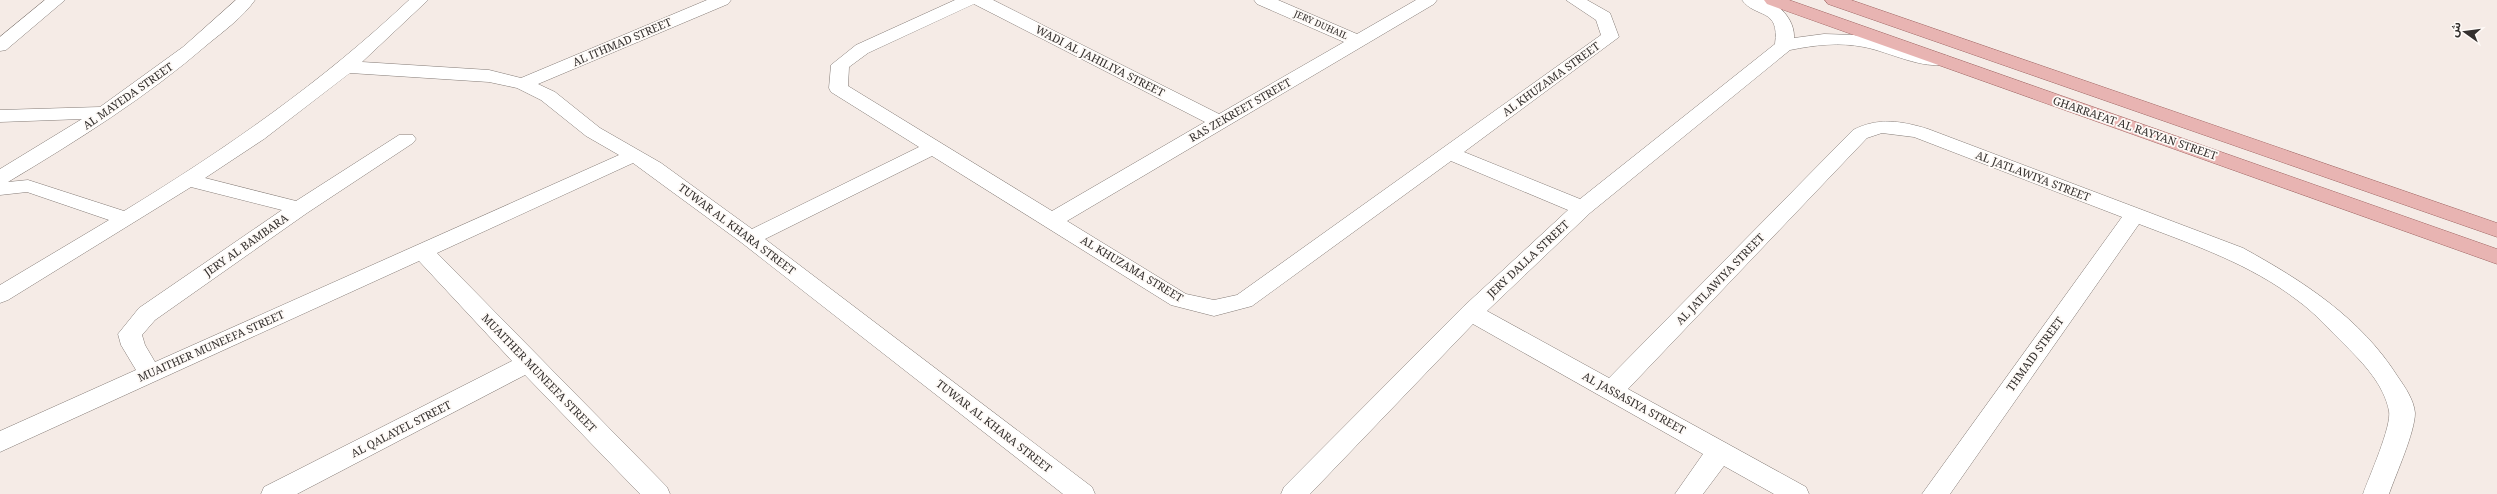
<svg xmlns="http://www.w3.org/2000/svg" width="2497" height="494" font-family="'Noto Serif','Noto Sans Arabic',serif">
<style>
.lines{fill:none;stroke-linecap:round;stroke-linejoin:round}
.minor-casing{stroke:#847b76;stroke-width:1}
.major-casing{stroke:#9f6563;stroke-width:1}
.minor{fill:#fff;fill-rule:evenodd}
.major{fill:#e8b4b2;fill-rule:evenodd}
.labels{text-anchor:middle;stroke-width:3.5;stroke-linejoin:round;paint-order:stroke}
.far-street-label{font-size:9px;fill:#34302e;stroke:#fefaf7}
.street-label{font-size:11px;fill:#34302e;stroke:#fefaf7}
</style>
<rect width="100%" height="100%" fill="#f5ebe6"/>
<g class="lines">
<defs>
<g id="minor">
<polygon points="45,0 65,0 6,50 0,51 0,37"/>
<path d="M236,0H255C243,17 224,31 208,44C147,97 78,140 8,182L28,180L124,211C226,149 322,82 409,0H428L362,62L489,70L521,78L707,0H731L728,4L538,84L555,92L600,128L661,163L752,229L919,147L831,92L829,88L831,65L856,45L955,0H993L1219,114L1344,42L1257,4L1254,0H1278L1357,34L1416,0H1437L1434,4L1067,221L1186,294L1214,300L1237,295L1601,35L1596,20L1566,0H1587L1610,13L1619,37L1464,152L1580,199L1775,44C1780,7 1756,19 1742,0C1749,0 1758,0 1765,0C1782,5 1795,22 1794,38L1824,34L1854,35L1948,56L1951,60L1948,64C1922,70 1890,52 1864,47C1839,42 1815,45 1790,50L1590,213L1487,311L1609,378L1853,130C1878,117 1902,121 1928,129L2243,248C2303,281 2361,318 2398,377C2405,387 2414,400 2415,413C2415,432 2396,474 2389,494H2363C2369,477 2392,426 2389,411C2384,385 2364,364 2346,346C2330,330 2315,313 2297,300C2250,264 2194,245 2139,224L1950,494H1922L2122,217L1914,137L1882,133L1867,138L1628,389L1806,487L1809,494H1774L1724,466L1703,494H1675L1703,454L1473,324L1310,494H1281L1284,487L1463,307L1568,210L1451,161L1252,306L1214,316L1171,305L932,156L765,239L1092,487L1095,494H1063L742,243L633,163L437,253L667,487L670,494H640L525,375L297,494H261L264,487L512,361L419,261L0,452V431L136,370L121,345L118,334L139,308L282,210L191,187L8,300L0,303V285L109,220L27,192L0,195V169L82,119L0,122V110L100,107L183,47ZM974,4L1205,122L1052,211L848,86L849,67L868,53ZM350,73L489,82L517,88L541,100L586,136L619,155L155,362L145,345L142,335L155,320L307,213L413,143L416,139L413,135H399L296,201L205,178L264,139Z"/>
</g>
<g id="major">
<polygon points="1764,0 1789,0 2497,249 2497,264 1767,4"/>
<polygon points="1825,0 1851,0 2497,223 2497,237 1828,4"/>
</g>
</defs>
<use href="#minor" class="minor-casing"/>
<use href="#major" class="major-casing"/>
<use href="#minor" class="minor"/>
<use href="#major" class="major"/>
</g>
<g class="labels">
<g class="far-street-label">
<text transform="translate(1321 25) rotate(24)" y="3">JERY DUHAIL</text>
</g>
<g class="street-label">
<text transform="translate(622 42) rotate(-23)" y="4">AL ITHMAD STREET</text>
<text transform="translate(1100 61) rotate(27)" y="4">WADI AL JAHILIYA STREET</text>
<text transform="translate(1551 79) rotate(-36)" y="4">AL KHUZAMA STREET</text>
<text transform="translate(128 96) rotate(-35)" y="4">AL MAYEDA STREET</text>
<text transform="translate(1240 110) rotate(-30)" y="4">RAS ZEKREET STREET</text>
<text transform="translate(2135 128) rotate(19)" y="4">GHARRAFAT AL RAYYAN STREET</text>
<text transform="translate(2033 176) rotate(21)" y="4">AL JATLAWIYA STREET</text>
<text transform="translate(737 229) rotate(37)" y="4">TUWAR AL KHARA STREET</text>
<text transform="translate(246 245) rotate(-35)" y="4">JERY AL BAMBARA</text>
<text transform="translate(1528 259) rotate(-43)" y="4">JERY DALLA STREET</text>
<text transform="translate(1132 269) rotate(31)" y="4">AL KHUZAMA STREET</text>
<text transform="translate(1720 279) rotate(-46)" y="4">AL JATLAWIYA STREET</text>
<text transform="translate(211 346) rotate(-24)" y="4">MUAITHER MUNEEFA STREET</text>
<text transform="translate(2035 354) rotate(-54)" y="4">THMAID STREET</text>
<text transform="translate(539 373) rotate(46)" y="4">MUAITHER MUNEEFA STREET</text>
<text transform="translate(1634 403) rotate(29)" y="4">AL JASSASIYA STREET</text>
<text transform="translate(994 426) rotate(38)" y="4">TUWAR AL KHARA STREET</text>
<text transform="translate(401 429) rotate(-27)" y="4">AL QALAYEL STREET</text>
</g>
</g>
<g transform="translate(2465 32) rotate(284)" stroke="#fefaf7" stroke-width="3" paint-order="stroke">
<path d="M0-3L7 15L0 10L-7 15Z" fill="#34302e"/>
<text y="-6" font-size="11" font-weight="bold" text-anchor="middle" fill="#34302e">ش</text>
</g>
</svg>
